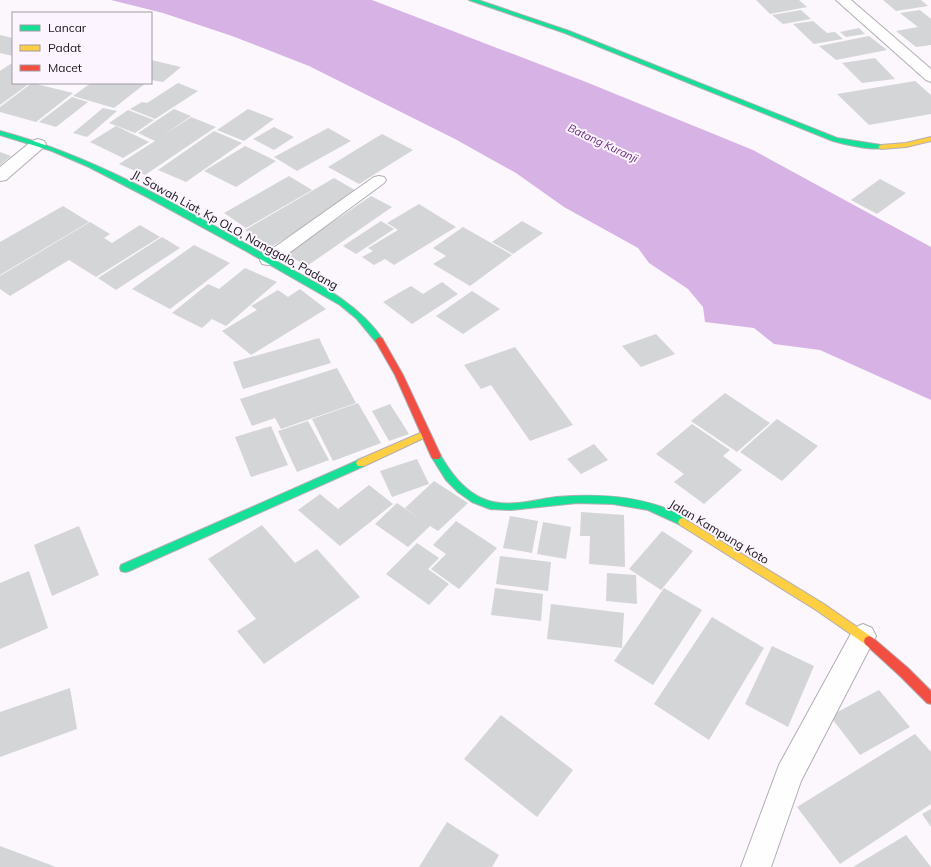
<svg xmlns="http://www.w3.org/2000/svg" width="931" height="867" font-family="Mulish,sans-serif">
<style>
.water{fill:#d7b2e4}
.building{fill:#d4d5d6}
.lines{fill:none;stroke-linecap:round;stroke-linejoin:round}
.lane-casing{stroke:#b2aeb3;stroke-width:2}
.street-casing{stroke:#b2aeb3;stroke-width:2}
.fast-casing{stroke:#b2aeb3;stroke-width:2}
.slow-casing{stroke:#b2aeb3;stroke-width:2}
.jam-casing{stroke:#b2aeb3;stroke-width:2}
.lane{fill:#fefeff;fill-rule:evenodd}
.street{fill:#fefeff;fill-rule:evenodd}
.fast{fill:#16e098;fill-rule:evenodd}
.slow{fill:#ffcf43;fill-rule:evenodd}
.jam{fill:#f24e42;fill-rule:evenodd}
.labels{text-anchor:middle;stroke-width:4;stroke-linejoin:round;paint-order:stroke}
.far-water-label{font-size:11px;font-style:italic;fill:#692b7c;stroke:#fcf4ff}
.street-label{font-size:12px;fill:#1a161b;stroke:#fcf4ff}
</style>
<rect width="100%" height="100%" fill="#fbf7fc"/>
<polygon class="water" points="111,0 372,0 586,82 753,150 931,247 931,400 820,350 774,344 754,328 705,322 703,307 688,289 649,263 638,248 564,207 516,173 455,139 309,66 232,36 163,13"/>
<g class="building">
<polygon points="756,0 799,0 807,7 770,14"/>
<polygon points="883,0 921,0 928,6 896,11"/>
<polygon points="801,10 811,19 783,24 772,15"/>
<polygon points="920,10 931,19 931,45 916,47 896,31 918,27 900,13"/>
<polygon points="813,21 827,33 835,32 843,39 814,44 793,24"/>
<polygon points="859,28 865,34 846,37 840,32"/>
<polygon points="0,35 13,38 13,56 0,53"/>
<polygon points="869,36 887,50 836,60 819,46"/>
<polygon points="875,58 895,79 862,83 842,63"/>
<polygon points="151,60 181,67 163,82 151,80"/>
<polygon points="12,63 13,83 30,83 0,105 0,71"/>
<polygon points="915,81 931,95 931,114 869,125 837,94"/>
<polygon points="32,83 73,93 36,122 0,112 0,107"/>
<polygon points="91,83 146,83 114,108 73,96"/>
<polygon points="178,83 198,91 155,119 130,109 142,102 147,103"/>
<polygon points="72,97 88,102 56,127 39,122"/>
<polygon points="103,108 117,111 87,137 73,133"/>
<polygon points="174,109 191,116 161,137 191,117 216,127 145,175 119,164 155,141 138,133"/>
<polygon points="248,109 274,119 244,141 217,130"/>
<polygon points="128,110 154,120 135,133 109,123"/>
<polygon points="116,126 149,142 123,158 90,142"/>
<polygon points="274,127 294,137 274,150 253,139"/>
<polygon points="328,128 351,141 297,171 274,157"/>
<polygon points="214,131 242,143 186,182 158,170"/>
<polygon points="382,134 413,150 359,184 328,167"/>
<polygon points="245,146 276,161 236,187 204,171"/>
<polygon points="0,152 11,156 0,165"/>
<polygon points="289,176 312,190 246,228 224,213"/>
<polygon points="334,178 360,193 271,247 245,230"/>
<polygon points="880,179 906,193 877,214 851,200"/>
<polygon points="371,196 392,207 307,266 286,254"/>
<polygon points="419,204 456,227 394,265 385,259 374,265 362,257 373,251 368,248 398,230 387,223"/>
<polygon points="63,206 89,222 0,275 0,242"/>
<polygon points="381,221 394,229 356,254 343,246"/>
<polygon points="522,221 543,233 513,254 492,242"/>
<polygon points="90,222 110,234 104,238 112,243 140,225 160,237 96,277 69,260 10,296 0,289 0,276"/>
<polygon points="463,227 512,255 470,286 433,264 446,256 433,248"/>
<polygon points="162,237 180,248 116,290 98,278"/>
<polygon points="194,245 230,263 170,309 132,289"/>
<polygon points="245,268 277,282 226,326 212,319 202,328 172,313 208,284 219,289"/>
<polygon points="442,282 458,294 412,324 383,302 411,286 423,294"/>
<polygon points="300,289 326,309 251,355 222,331 257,310 251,306 278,290 288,297"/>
<polygon points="472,291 500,309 463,334 436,316"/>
<polygon points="656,334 675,354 641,367 622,346"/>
<polygon points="319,338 331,363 243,389 233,362"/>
<polygon points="515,347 573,425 530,441 491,385 481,389 464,365"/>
<polygon points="337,368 356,403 281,429 275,418 252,426 240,399"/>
<polygon points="725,393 770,423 737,452 691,421"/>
<polygon points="358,403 381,443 333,461 312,419"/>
<polygon points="390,404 409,434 389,441 372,411"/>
<polygon points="777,419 818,446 782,481 740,452"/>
<polygon points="308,421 329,460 297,472 278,431"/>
<polygon points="692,424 730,450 723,456 742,470 704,504 674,482 684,474 656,454"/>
<polygon points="271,426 288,465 251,477 235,437"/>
<polygon points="594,444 608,460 581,474 567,459"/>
<polygon points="417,459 429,484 392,497 380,471"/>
<polygon points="434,481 468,503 438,531 430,526 408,547 375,524 397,503 422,520 405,508"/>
<polygon points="369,485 393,504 340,546 298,510 320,494 338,509"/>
<polygon points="581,512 624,515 625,567 589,564 590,536 580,536"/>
<polygon points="510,516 538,521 532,553 503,548"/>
<polygon points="456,521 497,548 459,589 431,569 446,554 433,545"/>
<polygon points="543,522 571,527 566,559 537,554"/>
<polygon points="262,525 295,563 317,549 360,597 264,664 237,631 256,619 208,559"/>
<polygon points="79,526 99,575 52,596 34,545"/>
<polygon points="662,531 693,551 661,590 629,569"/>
<polygon points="417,543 439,558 428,569 449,584 429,605 386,574"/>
<polygon points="500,556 551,562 548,591 496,584"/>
<polygon points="29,571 48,628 0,649 0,583"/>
<polygon points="607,573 636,575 637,604 606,601"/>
<polygon points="495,588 543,594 541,621 491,615"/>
<polygon points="664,588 702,610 653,685 614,661"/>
<polygon points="551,604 624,613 622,648 547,639"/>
<polygon points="712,617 764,648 709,740 654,704"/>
<polygon points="772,646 814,666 788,727 745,704"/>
<polygon points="70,688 77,729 0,757 0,712"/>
<polygon points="879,690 910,727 860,755 830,716"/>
<polygon points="501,715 573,770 537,817 464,759"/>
<polygon points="915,734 931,752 931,804 840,864 797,807"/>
<polygon points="931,809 931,827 922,814"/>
<polygon points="447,822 499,855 492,867 419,867"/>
<polygon points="906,835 931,867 853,867"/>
<polygon points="0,846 56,867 0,867"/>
</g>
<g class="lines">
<defs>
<polygon id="lane" points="379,176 384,177 386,180 384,183 274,264 268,265 262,264 260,260 262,256 374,177"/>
<g id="street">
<polygon points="836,0 851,0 931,69 931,82 926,80"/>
<polygon points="38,139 44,141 46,144 44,147 6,180 0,181 0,167 32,141"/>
<polygon points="863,624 872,628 876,636 801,781 771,867 741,867 779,765 854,628"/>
</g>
<g id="fast">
<path d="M469,0H478L569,31L837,138L881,145L884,147C877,152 843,144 833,141L565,33Z"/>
<path d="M0,131C94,156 185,209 269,257C309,280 357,300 383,340L379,343L376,342L357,319L340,305L246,251L149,198L89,167L52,151L0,135Z"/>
<path d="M436,452L439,453C450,472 464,492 486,500C507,508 534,500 556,497C592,494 628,495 662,507C669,510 684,515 688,522L686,525L683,526L648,510L613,504L577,503L511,510L490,509L472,502L458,492L446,480L431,456L433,453Z"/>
<polygon points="361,459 364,460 366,463 364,466 129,571 125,572 121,571 120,568 121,565"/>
</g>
<g id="slow">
<polygon points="931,137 931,141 906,147 881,149 878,147 881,145 906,143"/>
<polygon points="425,431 428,432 430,434 428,436 364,466 358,466 356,463 358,460"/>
<polygon points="683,518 824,604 873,638 874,641 873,644 869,646 865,644 816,610 680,525 678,522 680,519"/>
</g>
<g id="jam">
<polygon points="379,337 382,338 403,375 441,456 439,459 433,459 431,456 395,375 375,340"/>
<polygon points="869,636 873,638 908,668 931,691 931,704 927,703 900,676 865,644 864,641 865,638"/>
</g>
</defs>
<use href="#lane" class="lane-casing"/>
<use href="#street" class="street-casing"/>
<use href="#fast" class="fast-casing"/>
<use href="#slow" class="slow-casing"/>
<use href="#jam" class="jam-casing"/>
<use href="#lane" class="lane"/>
<use href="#street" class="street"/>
<use href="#fast" class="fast"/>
<use href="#slow" class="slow"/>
<use href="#jam" class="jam"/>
</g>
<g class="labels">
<g class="far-water-label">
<text transform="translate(603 143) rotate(25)" y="4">Batang Kuranji</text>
</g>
<g class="street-label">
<text transform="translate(235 230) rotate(29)" y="4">Jl. Sawah Liat, Kp OLO, Nanggalo, Padang</text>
<text transform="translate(719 532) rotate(31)" y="4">Jalan Kampung Koto</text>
</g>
</g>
<rect x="12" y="12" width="140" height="72" fill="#fcf4ff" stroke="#a29ba4"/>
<rect x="20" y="25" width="20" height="6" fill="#16e098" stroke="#a29ba4"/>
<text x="48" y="32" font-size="12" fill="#1a161b">Lancar</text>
<rect x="20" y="45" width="20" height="6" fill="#ffcf43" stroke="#a29ba4"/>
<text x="48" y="52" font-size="12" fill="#1a161b">Padat</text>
<rect x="20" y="65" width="20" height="6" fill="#f24e42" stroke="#a29ba4"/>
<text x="48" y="72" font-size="12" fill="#1a161b">Macet</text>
</svg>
